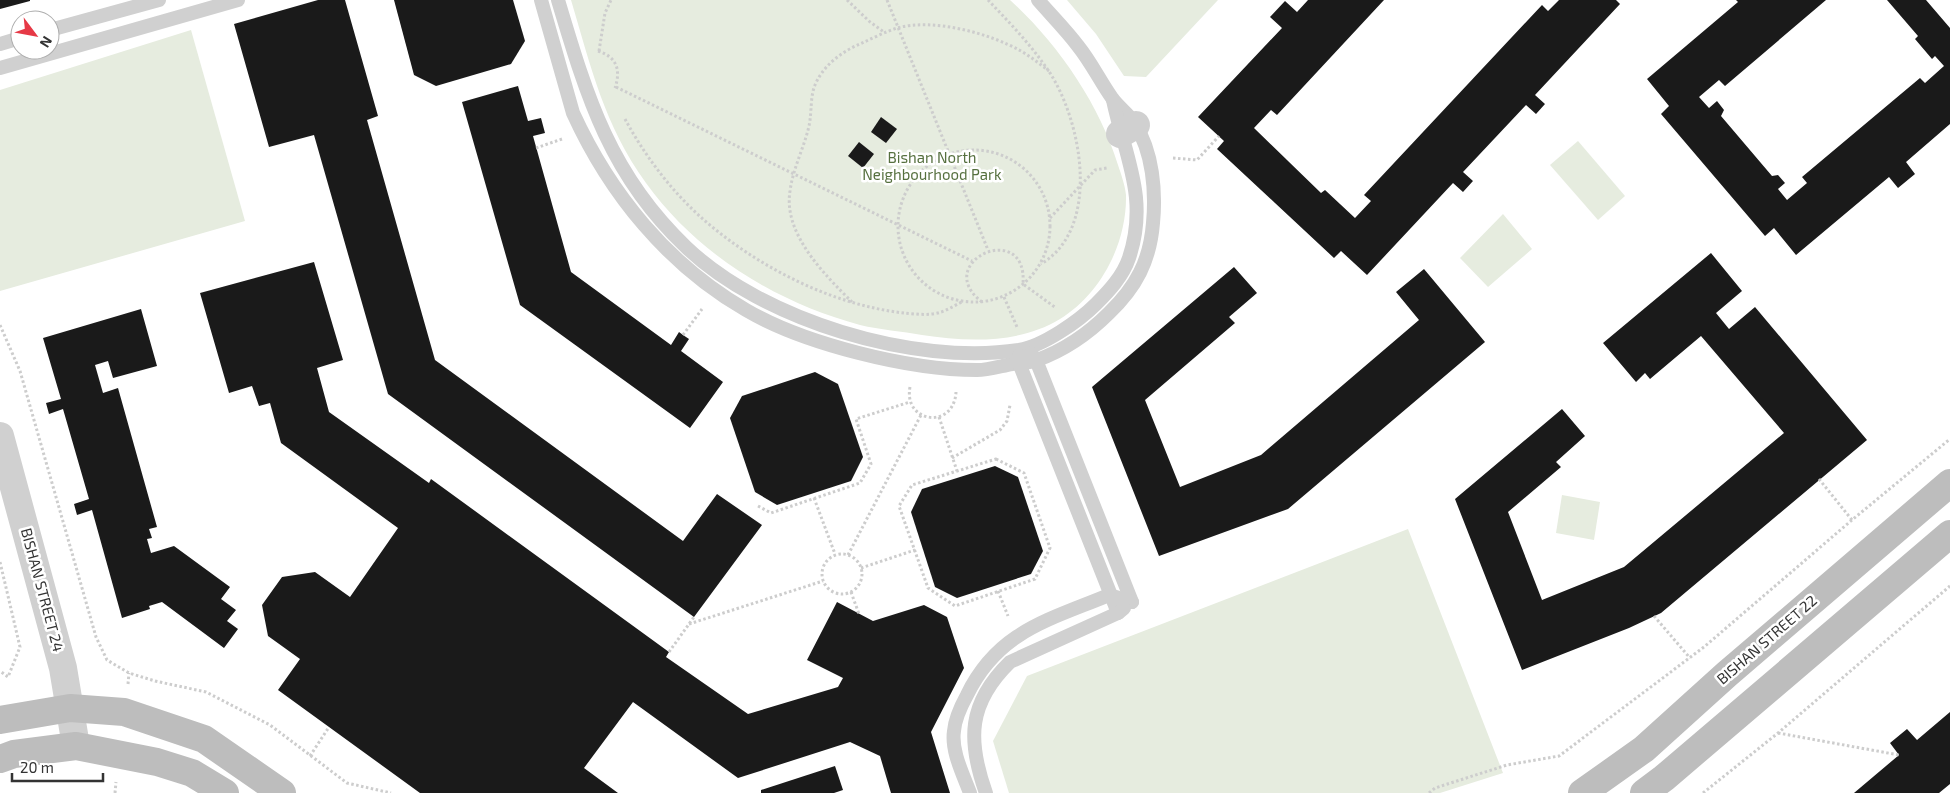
<svg xmlns="http://www.w3.org/2000/svg" width="1950" height="793" font-family="'Exo 2',sans-serif">
<style>
.green{fill:#e6ecdf}
.building{fill:#1a1a1a}
.lines{fill:none;stroke-linecap:round;stroke-linejoin:round}
.path{stroke:#cdcdcd;stroke-width:3;stroke-dasharray:2.5 2.5;stroke-linecap:butt}
.service{stroke:#d0d0d0;stroke-width:14}
.minor{stroke:#d0d0d0;stroke-width:28}
.secondary{stroke:#bdbdbd;stroke-width:28}
.labels{text-anchor:middle;stroke-width:5;stroke-linejoin:round;paint-order:stroke}
.park-label{font-size:15px;fill:#56703f;stroke:#fff}
.street-label{font-size:15px;fill:#333;stroke:#fff}
</style>
<rect width="100%" height="100%" fill="#fff"/>
<g class="green">
<path d="M571,0H1010C1057,43 1099,103 1118,165C1121,174 1125,185 1126,195C1127,243 1101,294 1060,319C1019,344 967,342 922,335C902,331 880,330 860,325C777,303 697,254 646,183C604,125 591,67 571,0Z"/>
<polygon points="1067,0 1218,0 1146,77 1124,76 1096,34"/>
<polygon points="191,30 245,221 0,291 0,90"/>
<polygon points="1578,141 1625,196 1598,220 1550,165"/>
<polygon points="1503,214 1532,249 1488,287 1460,258"/>
<polygon points="1562,495 1600,502 1594,540 1556,533"/>
<polygon points="1408,529 1503,773 1440,793 1009,793 993,741 1027,676"/>
</g>
<g class="building">
<polygon points="0,0 30,0 30,1 0,9"/>
<polygon points="318,0 345,0 378,116 367,120 435,360 683,541 717,494 762,525 694,617 388,394 314,135 269,147 234,24"/>
<polygon points="394,0 513,0 525,41 511,64 436,86 414,75"/>
<polygon points="1308,0 1384,0 1277,115 1271,110 1254,128 1321,193 1325,190 1355,218 1371,201 1364,195 1542,5 1548,11 1559,0 1616,0 1620,4 1535,95 1545,104 1536,114 1526,105 1463,172 1473,181 1463,192 1453,183 1367,275 1341,251 1334,258 1275,203 1217,149 1224,141 1198,117 1282,28 1270,17 1285,1 1297,12"/>
<polygon points="1736,0 1826,0 1725,86 1719,80 1699,97 1709,108 1717,101 1724,110 1721,116 1772,176 1778,175 1785,183 1778,189 1787,200 1807,183 1802,177 1920,78 1925,83 1944,66 1935,56 1932,59 1915,39 1918,36 1887,0 1926,0 1950,28 1950,124 1906,162 1915,174 1898,188 1889,177 1796,255 1774,228 1765,236 1661,114 1669,106 1647,79 1738,2"/>
<polygon points="518,86 528,121 541,118 545,133 533,136 571,272 671,345 679,332 683,335 689,339 681,351 723,382 690,428 520,305 462,102"/>
<polygon points="881,117 897,129 886,143 871,132"/>
<polygon points="859,142 874,154 863,168 848,156"/>
<polygon points="1711,253 1742,291 1716,313 1729,329 1755,307 1867,440 1661,613 1629,628 1522,670 1455,499 1562,409 1585,436 1556,462 1561,467 1508,512 1542,600 1624,567 1784,433 1701,336 1650,379 1645,373 1636,382 1603,343"/>
<polygon points="314,262 343,360 317,368 329,412 429,483 431,479 669,652 666,657 748,714 838,687 843,678 807,660 837,602 873,621 924,605 947,617 964,668 931,732 950,793 891,793 880,756 850,742 738,778 633,702 584,768 618,793 420,793 278,690 300,659 268,636 262,605 282,577 315,572 350,597 398,528 281,443 270,403 259,406 252,386 229,393 200,293"/>
<polygon points="1234,267 1257,293 1229,317 1235,323 1145,400 1180,487 1261,455 1419,320 1396,292 1424,269 1485,342 1288,509 1159,556 1092,387"/>
<polygon points="141,309 157,366 113,378 108,361 95,365 103,393 118,388 157,527 149,529 152,538 147,539 151,553 174,546 230,587 221,599 236,610 227,621 238,629 224,648 162,602 149,606 150,609 122,618 92,510 77,515 74,504 89,499 63,409 49,414 46,403 61,399 43,338"/>
<polygon points="815,372 838,384 863,457 851,481 777,505 755,492 730,418 742,396"/>
<polygon points="995,466 1018,477 1043,551 1031,574 957,598 935,587 911,512 922,489"/>
<polygon points="1950,712 1950,784 1939,793 1854,793 1899,755 1890,743 1907,729 1917,740"/>
<polygon points="835,766 843,790 834,793 761,793 761,790"/>
</g>
<g class="lines">
<g class="path">
<polyline points="847,0 870,22 884,32"/>
<polyline points="887,0 988,250"/>
<path d="M988,0C1009,22 1031,45 1048,70C1082,120 1102,228 1041,264"/>
<path d="M598,51C617,57 621,70 615,88"/>
<polyline points="599,51 605,13 611,0"/>
<polyline points="616,87 972,261"/>
<path d="M625,119C645,156 672,192 704,220C758,267 832,305 904,313C915,314 931,316 941,312C948,310 955,305 962,302"/>
<polyline points="536,148 562,139"/>
<circle cx="974" cy="226" r="76"/>
<polyline points="1173,158 1197,160 1219,136"/>
<polyline points="1050,218 1095,170 1107,168"/>
<polyline points="1004,297 1017,327"/>
<path d="M852,302C825,275 783,234 790,191C793,168 804,148 809,126C812,112 810,97 815,85C824,64 843,51 862,43C873,38 885,32 897,28C933,18 989,33 1021,51C1031,57 1040,64 1049,71"/>
<path d="M982,302C930,262 1028,218 1023,284L1056,308"/>
<polyline points="0,325 20,371 96,637 107,660 129,673 155,681 206,692 270,725 347,783 391,793"/>
<polyline points="683,335 702,309"/>
<path d="M910,387C903,423 954,430 956,392"/>
<polyline points="939,417 957,471"/>
<polyline points="952,458 1000,430 1007,421 1010,405"/>
<polygon points="996,459 1024,473 1050,548 1035,579 955,606 928,588 899,506 912,485"/>
<polyline points="1819,479 1852,520"/>
<polyline points="814,498 835,554"/>
<polyline points="758,506 771,513 860,483 871,464 856,419 910,402"/>
<circle cx="842" cy="574" r="20"/>
<polyline points="848,555 921,415"/>
<polyline points="0,562 20,647 8,677 0,671"/>
<polyline points="861,568 915,550"/>
<polyline points="998,591 1008,616"/>
<polyline points="851,592 859,614"/>
<polyline points="1654,616 1690,658"/>
<polyline points="689,624 823,581"/>
<polyline points="669,652 694,617"/>
<polyline points="128,684 129,673"/>
<polyline points="1778,733 1899,755"/>
<polyline points="310,756 329,727"/>
<polyline points="115,793 116,782"/>
<polyline points="1429,793 1435,788 1507,765 1559,756 1704,647 1852,520 1950,439"/>
<polyline points="1703,793 1778,733 1950,586"/>
</g>
<g class="service">
<path d="M541,0L573,113C610,194 668,265 746,310C804,344 909,370 977,370C988,370 1001,366 1012,364C1020,363 1030,363 1037,360C1065,350 1089,333 1109,313C1136,287 1150,261 1153,223C1156,192 1153,152 1135,124C1129,114 1118,107 1112,98C1100,81 1091,62 1078,46C1066,30 1051,15 1038,0"/>
<path d="M558,0C587,97 610,175 686,247C762,320 914,366 1019,350C1043,346 1079,321 1096,304C1109,291 1123,276 1129,258C1149,198 1125,157 1113,100"/>
<polyline points="50,30 159,0"/>
<polyline points="0,44 20,38"/>
<polyline points="0,68 238,0"/>
<polyline points="1031,353 1036,360 1132,602"/>
<polyline points="1019,355 1019,363 1118,613"/>
<path d="M970,793C963,774 951,751 954,731C955,718 961,706 967,695C998,631 1049,620 1109,595L1132,602"/>
<path d="M986,793C967,740 968,703 1010,662L1118,613L1124,608"/>
</g>
<g class="minor">
<polyline points="1120,134 1136,125"/>
<polyline points="0,436 63,668 76,746"/>
</g>
<g class="secondary">
<polyline points="0,720 70,708 124,712 204,739 282,793"/>
<polyline points="0,759 14,754 76,746 157,762 192,773 225,793"/>
<polyline points="1582,793 1644,749 1727,674 1950,483"/>
<polyline points="1644,793 1664,778 1950,534"/>
</g>
</g>
<g class="labels">
<g class="park-label">
<text x="932" y="163">Bishan North<tspan x="932" dy="17">Neighbourhood Park</tspan></text>
</g>
<g class="street-label">
<text transform="translate(42 590) rotate(75)" y="5">BISHAN STREET 24</text>
<text transform="translate(1767 640) rotate(-41)" y="5">BISHAN STREET 22</text>
</g>
</g>
<g transform="translate(35 35) rotate(122)"><circle r="24" fill="#ffffff" stroke="#adadad"/>
<path d="M0-4L9 19L0 12L-9 19Z" fill="#e63946"/>
<text y="-8" font-size="14" font-weight="bold" text-anchor="middle" fill="#333333">N</text>
</g>
<path d="M12 773v8h91v-8" fill="none" stroke="#333333" stroke-width="2.5"/>
<text x="20" y="773" font-size="15" fill="#333333" stroke="#ffffff" stroke-width="4" paint-order="stroke">20 m</text>
</svg>
